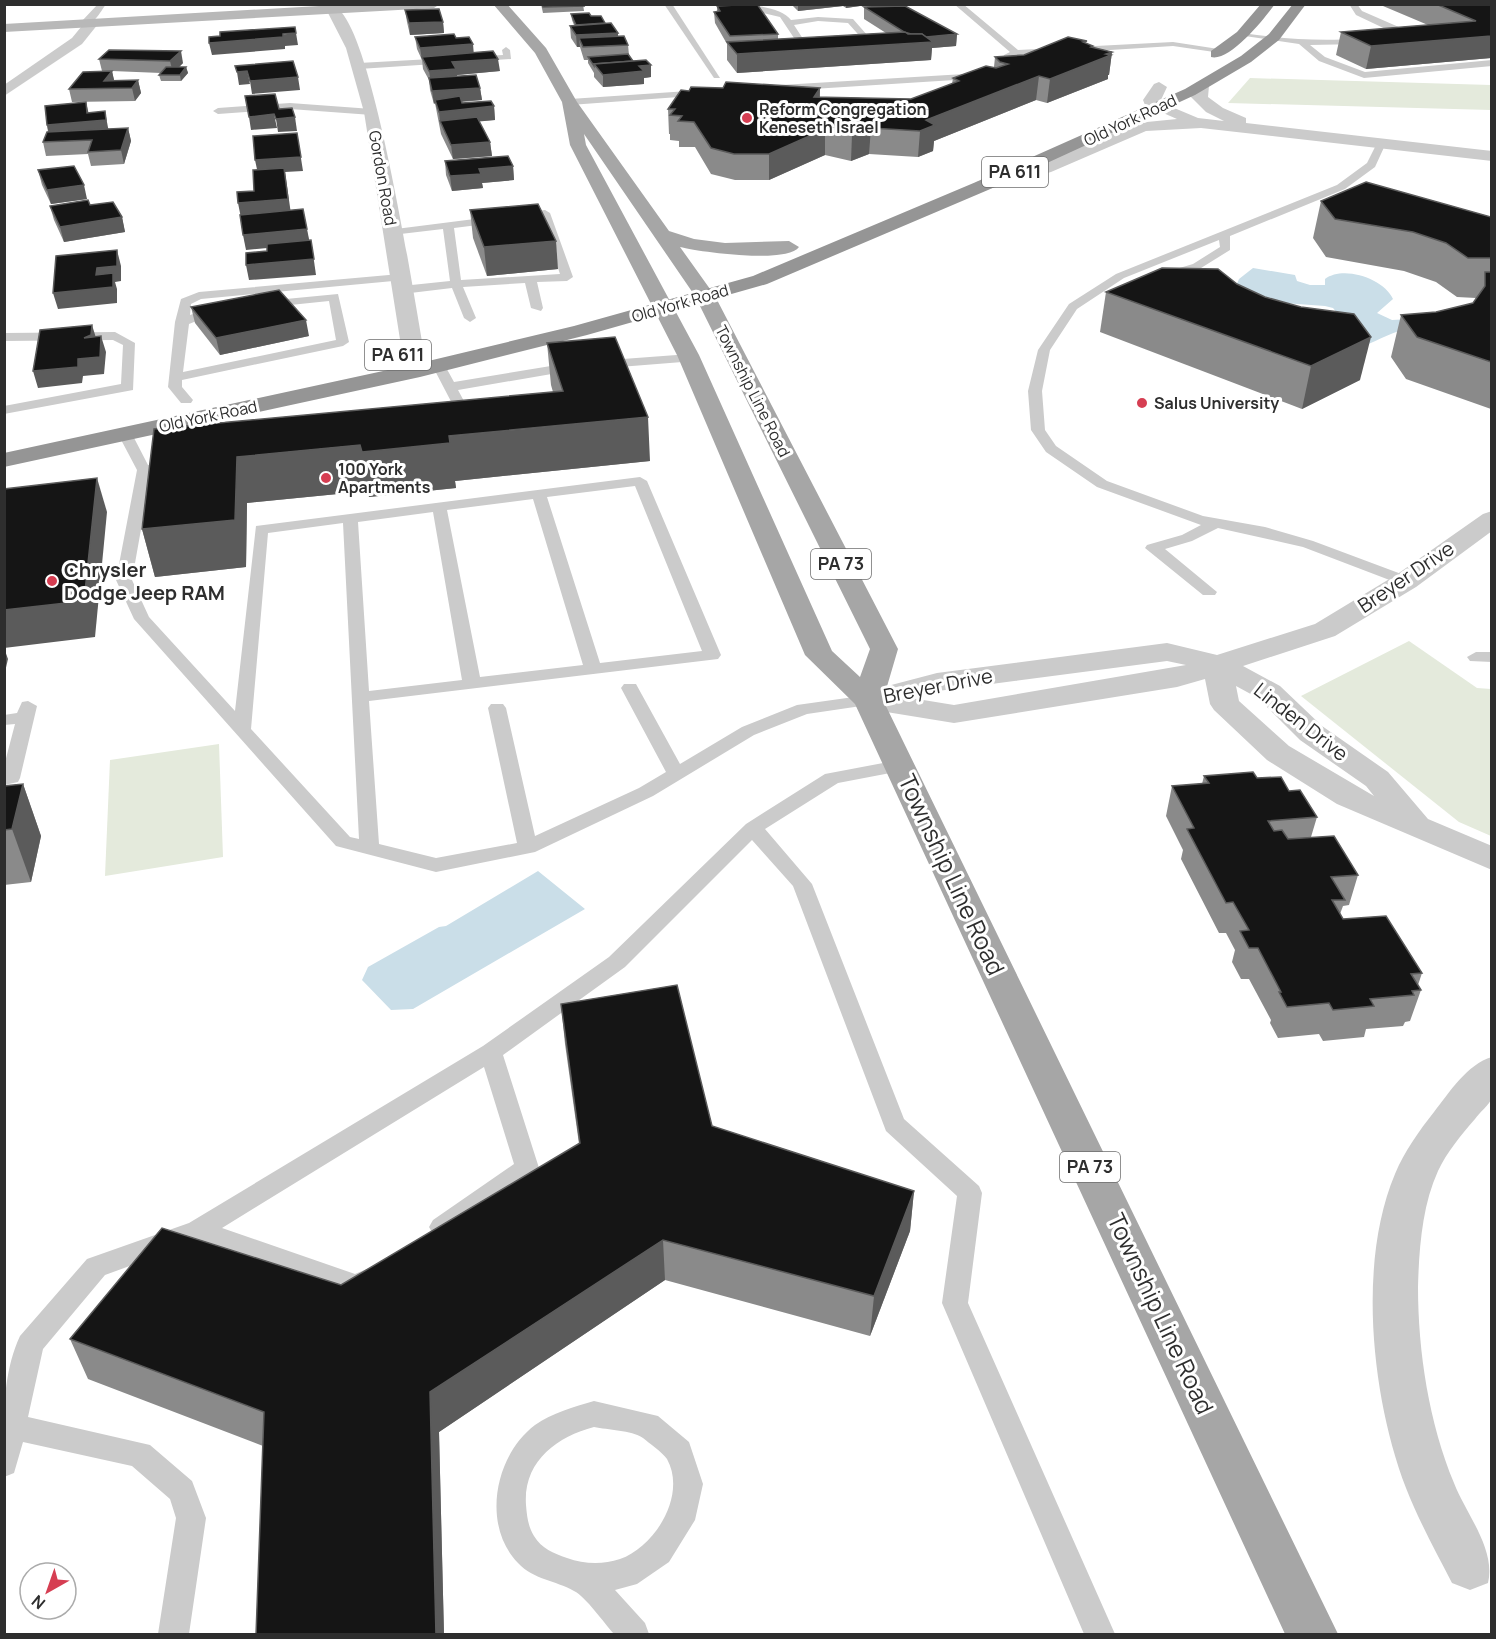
<svg xmlns="http://www.w3.org/2000/svg" width="1496" height="1639" font-family="Manrope,sans-serif">
<style>
.green{fill:#e4eadc}
.water{fill:#cadee8;fill-rule:evenodd}
.lines{fill:none;stroke-linecap:round;stroke-linejoin:round}
.lane{fill:#cbcbcb;fill-rule:evenodd}
.street{fill:#cbcbcb;fill-rule:evenodd}
.secondary{fill:#b8b8b8;fill-rule:evenodd}
.primary{fill:#a6a6a6;fill-rule:evenodd}
.highway{fill:#959595;fill-rule:evenodd}
.wall{fill:#8a8a8a}
.shaded-wall{fill:#5b5b5b}
.building{fill:#151515;stroke:#5b5b5b;stroke-width:1.5}
.poi-dot{fill:#d63e52;stroke:#fff;stroke-width:2}
.labels{text-anchor:middle;stroke-width:6;stroke-linejoin:round;paint-order:stroke}
.far-poi-label{font-size:16px;font-weight:bold;fill:#2e2e2e;stroke:#fff;text-anchor:start}
.far-street-label{font-size:16px;fill:#2e2e2e;stroke:#fff}
.shield{fill:#fff;stroke:#6d6d6d;stroke-width:1.5}
.shield-label{font-size:18px;font-weight:bold;fill:#2e2e2e}
.poi-label{font-size:20px;font-weight:bold;fill:#2e2e2e;stroke:#fff;text-anchor:start}
.street-label{font-size:20px;fill:#2e2e2e;stroke:#fff}
.near-street-label{font-size:24px;fill:#2e2e2e;stroke:#fff}
</style>
<rect width="100%" height="100%" fill="#fff"/>
<g class="green">
<polygon points="1250,78 1491,85 1491,110 1228,103"/>
<polygon points="1409,641 1477,688 1491,689 1491,836 1459,822 1301,696"/>
<polygon points="219,744 223,857 105,876 110,760"/>
</g>
<g class="water">
<path d="M1253,268L1295,275L1297,281L1310,285H1325V279C1344,265 1384,279 1393,299L1377,313L1392,320L1411,319L1412,328C1407,330 1403,330 1399,331C1382,336 1369,347 1351,348C1339,348 1329,338 1317,335C1278,326 1251,344 1230,300L1239,279ZM1269,302L1325,306L1333,308L1338,314C1320,332 1280,320 1263,306Z"/>
<polygon points="538,871 585,909 413,1009 391,1010 362,980 368,967 439,927 446,926"/>
</g>
<g class="lines">
<g class="lane">
<path d="M98,4H106C100,13 93,26 81,26V22Z"/>
<polygon points="664,4 672,4 720,78 714,78"/>
<path d="M724,4C743,4 780,5 791,20L818,17L853,19L875,44L856,47V43L865,42L848,23L818,21L794,25L807,45L824,47L802,50L780,17Z"/>
<polygon points="954,4 963,4 1018,50 1173,42 1225,50 1221,53 1173,46 1016,56 1012,57 1006,74 1002,77 781,91 777,88 781,85 998,72 1004,55 1010,52"/>
<path d="M1349,4H1357L1362,11L1401,28L1402,35L1360,44L1310,45L1325,57L1365,72L1492,60V66L1364,78L1319,61L1299,44L1238,35L1242,33C1293,40 1343,44 1394,33L1356,15Z"/>
<polygon points="506,47 510,50 511,59 359,69 355,66 359,63 503,55 502,50"/>
<polygon points="703,90 708,93 706,95 570,105 565,102 570,99"/>
<polygon points="290,103 372,109 377,112 372,115 290,109 218,114 213,111 218,108"/>
<polygon points="1378,141 1386,143 1375,167 1345,189 1230,236 1230,250 1201,268 1162,278 1156,275 1193,264 1220,247 1219,240 1124,278 1077,309 1050,350 1042,391 1045,430 1056,446 1107,481 1203,516 1265,527 1313,541 1412,578 1414,581 1412,584 1400,584 1303,547 1218,528 1192,541 1165,549 1217,592 1215,595 1203,595 1145,548 1147,545 1182,535 1201,525 1097,487 1046,452 1031,430 1028,391 1038,350 1069,304 1116,274 1337,185 1367,163"/>
<path d="M545,210L550,213L573,277L567,281L537,282L543,308L541,311L531,308L525,283L463,287L476,318L470,322L464,318L452,288L402,294L396,290L402,286L450,281L443,229L392,235L386,232L388,230ZM541,217L560,274L461,280L454,228Z"/>
<polygon points="400,274 406,278 404,280 201,299 191,304 190,315 218,306 224,310 189,324 183,372 336,340 329,301 261,308 259,305 265,301 338,294 349,342 343,346 182,380 182,387 193,400 191,403 181,403 168,387 175,322 181,299 199,292"/>
<polygon points="115,332 135,343 133,390 4,414 4,406 121,384 123,345 113,340 4,341 4,333"/>
<polygon points="690,354 696,358 695,361 569,371 458,390 471,414 453,420 446,416 456,411 432,365 438,361 443,362 454,382 569,363"/>
<path d="M125,430L132,434L148,465L155,464L162,468L151,473L132,580L149,617L235,711L256,526L640,477L647,481L721,655L718,659L369,701L379,844L436,858L517,843L488,708L491,704H503L506,708L535,836L639,788L666,772L621,688L624,684H636L680,764L742,727L797,705L868,695L877,700L868,705L807,714L754,735L653,796L535,852L436,872L336,846L134,619L116,580L137,470L118,434ZM635,486L702,651L600,663L547,497ZM533,499L583,665L480,677L447,510ZM433,512L462,680L369,691L358,522ZM343,523L359,839L350,837L251,729L268,533Z"/>
<polygon points="1476,652 1492,652 1492,662 1470,661 1467,657"/>
<polygon points="28,701 37,706 20,778 18,782 4,785 4,766 15,724 4,725 4,715 17,713 22,702"/>
<path d="M899,760L908,766L906,770L838,783L765,829L812,884L904,1119L979,1186L982,1193L968,1303L1115,1634H1084L942,1303L957,1196L886,1131L793,886L752,840L625,967L503,1055L539,1168L536,1175L451,1234L442,1237L433,1234L429,1227L433,1220L514,1164L484,1067L222,1228L355,1274L369,1268L378,1271L382,1279L378,1287L357,1297L198,1241L105,1275L43,1349L28,1417L150,1445L192,1481L206,1518L189,1634H158L176,1518L170,1499L132,1466L23,1442L14,1473L4,1477C4,1431 0,1379 20,1336L87,1259L189,1223L483,1046L609,957L746,824L825,774Z"/>
<path d="M594,1401L658,1416L689,1442L703,1484L695,1520L669,1562L637,1584L615,1590L645,1623L649,1634H614C604,1623 586,1597 574,1591C555,1580 534,1580 518,1563C481,1525 495,1455 535,1425C552,1413 574,1407 594,1401ZM594,1427C608,1430 631,1430 643,1438C649,1443 662,1452 667,1459C687,1495 655,1547 620,1559C602,1565 584,1564 567,1558C553,1553 542,1549 534,1536C528,1526 527,1517 526,1505C523,1462 556,1437 594,1427Z"/>
</g>
<g class="street">
<path d="M334,7C372,17 415,305 424,352L421,357H405L402,352L364,112L346,48L327,11Z"/>
<polygon points="91,20 98,24 82,44 4,96 4,85 72,38 86,21"/>
<polygon points="1201,81 1209,86 1208,97 1223,108 1246,118 1246,123 1492,151 1492,161 1201,128 1146,131 1051,172 982,191 973,186 976,182 1039,164 1137,123 1177,119 1145,105 1143,100 1154,84 1159,82 1167,87 1160,102 1198,118 1224,121 1206,112 1190,96 1196,83"/>
<path d="M1492,511V531L1416,587L1335,636L1243,666L1280,686L1322,726L1388,772L1428,819L1492,846V870L1337,804L1267,760L1214,710L1210,704L1205,679L1177,687L954,723L868,709L857,706L853,700L857,694L937,673L1167,643L1217,655L1315,624L1396,575L1483,514ZM1167,661L1186,665L954,705L911,698L938,691ZM1236,686L1258,698L1300,740L1366,786L1374,796L1289,746L1239,701Z"/>
<path d="M1492,1057C1492,1069 1495,1086 1492,1098C1489,1105 1479,1113 1475,1119C1461,1135 1447,1152 1438,1171C1422,1206 1419,1249 1418,1287C1418,1352 1429,1423 1454,1483C1466,1514 1496,1549 1488,1583L1470,1590L1452,1583C1436,1552 1419,1521 1406,1488C1372,1399 1357,1264 1395,1174C1404,1152 1419,1131 1434,1112C1449,1093 1467,1064 1492,1057Z"/>
</g>
<polygon class="secondary" points="354,4 440,4 434,8 4,32 4,24"/>
<path class="primary" d="M493,4H507L546,48L577,102L669,231L694,239L725,243L789,241L799,247C787,264 700,252 680,247L715,296L898,649L883,700L1338,1634H1285L855,704L805,655L677,355L570,145L562,102L535,53ZM584,134L695,296L870,649L860,677L832,651L699,355L586,145Z"/>
<g class="highway">
<path d="M1261,4H1275C1264,19 1230,62 1211,57V51L1237,32Z"/>
<polygon points="1293,4 1306,4 1279,40 1251,62 1195,95 988,190 767,284 587,335 420,377 4,467 4,453 420,363 574,326 753,276 976,182 1185,89 1241,56 1269,34"/>
</g>
</g>
<g class="wall">
<polygon points="541,4 583,4 584,11 543,13"/>
<polygon points="791,4 874,4 846,8 843,6 798,11"/>
<polygon points="1383,4 1491,5 1491,58 1366,69 1336,55 1341,32 1428,25 1383,6"/>
<polygon points="717,6 778,34 778,39 886,33 864,19 864,7 957,34 956,46 932,48 931,60 737,73 727,60 727,44 715,23 714,12 717,11"/>
<polygon points="405,10 443,22 444,33 410,35 407,22"/>
<polygon points="571,14 591,16 605,23 628,45 629,55 633,61 651,77 644,78 644,84 603,87 594,77 594,73 588,63 588,60 584,60 580,47 577,47 571,38 570,26 574,25 572,20"/>
<polygon points="415,37 456,38 473,44 473,53 500,71 457,75 457,76 480,88 482,100 462,102 462,103 494,106 495,120 479,121 490,142 492,156 453,159 441,134 435,103 434,104 430,90 429,80 423,69 422,60 417,49"/>
<polygon points="1087,44 1093,46 1093,47 1112,52 1109,75 1108,75 1108,79 1047,103 1036,100 934,141 933,151 918,157 869,154 851,161 825,155 769,180 735,180 711,174 695,147 679,147 679,141 670,140 670,134 669,134 668,109 689,91 723,88 820,88 820,97 911,99 952,84 953,78 994,67 995,57 1024,55"/>
<polygon points="109,50 183,63 179,67 186,67 188,73 181,81 161,81 159,75 161,73 112,71 114,81 138,80 141,93 135,101 72,102 69,89 102,71 99,59"/>
<polygon points="88,113 109,129 128,128 131,141 124,164 91,166 88,154 46,156 43,142 48,132 47,125"/>
<polygon points="445,161 513,166 514,180 482,183 483,188 452,191 446,175"/>
<polygon points="38,170 87,199 51,204 42,185"/>
<polygon points="1321,201 1491,217 1491,409 1406,379 1391,357 1401,315 1436,312 1473,303 1476,298 1457,297 1436,282 1404,271 1326,257 1313,238"/>
<polygon points="90,205 122,217 125,232 64,242 54,220 50,206"/>
<polygon points="470,210 558,269 487,276 473,238"/>
<polygon points="1106,292 1360,380 1302,409 1100,332"/>
<polygon points="191,307 309,336 220,355 195,323"/>
<polygon points="547,343 650,461 455,481 456,488 369,497 368,491 247,503 246,567 155,577 142,529 553,392 551,385"/>
<polygon points="1204,776 1257,778 1289,791 1317,817 1311,837 1358,875 1349,905 1343,906 1340,914 1343,919 1422,973 1418,985 1421,990 1410,1021 1405,1022 1403,1026 1366,1029 1364,1037 1323,1041 1319,1034 1278,1038 1270,1023 1271,1020 1249,979 1241,979 1232,962 1235,950 1226,933 1219,933 1181,859 1183,850 1166,816 1172,786 1202,784"/>
<polygon points="23,784 41,836 31,882 4,885 4,786"/>
<polygon points="561,1004 712,1126 914,1191 910,1231 870,1336 665,1280 439,1432 444,1635 256,1635 263,1446 88,1379 70,1339 341,1285 579,1144 565,1044"/>
</g>
<g class="shaded-wall">
<polygon points="798,4 843,4 843,6 798,11"/>
<polygon points="846,4 874,4 846,8"/>
<polygon points="881,4 909,5 881,6"/>
<polygon points="443,22 444,33 410,35 409,23"/>
<polygon points="296,33 298,45 285,46 285,49 212,55 209,43"/>
<polygon points="618,33 618,45 579,38 580,47 577,47 576,35"/>
<polygon points="957,34 956,46 932,48 931,60 737,73 737,54"/>
<polygon points="1491,36 1491,58 1366,69 1371,46"/>
<polygon points="473,44 474,56 422,57 422,60 420,48"/>
<polygon points="1093,46 1091,63 1106,54 1112,52 1109,75 1108,75 1108,79 1047,103 1050,79"/>
<polygon points="181,51 183,63 173,73 170,61"/>
<polygon points="498,59 500,71 457,75 458,81 431,83 429,71 452,62"/>
<polygon points="651,65 651,77 644,78 644,84 603,87 603,75 639,66"/>
<polygon points="186,67 188,73 181,81 180,75"/>
<polygon points="112,71 115,84 104,81"/>
<polygon points="247,71 250,84 239,85 237,72"/>
<polygon points="1039,76 1036,100 934,141 933,151 918,157 920,131 926,120"/>
<polygon points="298,77 300,90 252,94 250,81"/>
<polygon points="138,80 141,93 135,101 132,88"/>
<polygon points="480,88 482,100 436,103 435,100 435,103 434,104 432,91"/>
<polygon points="820,88 819,112 814,97"/>
<polygon points="86,102 89,115 105,111 109,133 50,139 47,125 87,113"/>
<polygon points="494,106 495,120 442,125 440,121 439,112"/>
<polygon points="274,114 277,128 251,130 249,117"/>
<polygon points="295,117 297,131 278,132 276,119"/>
<polygon points="128,128 131,141 124,164 121,150"/>
<polygon points="871,128 869,154 851,161 852,135"/>
<polygon points="825,129 825,155 769,180 769,154"/>
<polygon points="297,133 303,171 285,172 291,214 241,218 238,203 288,199 258,174 255,160"/>
<polygon points="490,142 492,156 453,159 451,145"/>
<polygon points="513,166 514,180 482,183 483,188 452,191 450,176 479,169"/>
<polygon points="84,185 87,199 51,204 47,190"/>
<polygon points="122,217 125,232 64,242 60,227"/>
<polygon points="307,229 310,244 246,250 243,235"/>
<polygon points="311,240 316,275 249,280 246,265"/>
<polygon points="556,241 558,269 487,276 484,247"/>
<polygon points="117,250 121,266 121,281 115,282 117,289 117,303 58,309 53,293 96,275 97,268"/>
<polygon points="306,320 309,336 220,355 216,338"/>
<polygon points="92,325 97,341 84,338"/>
<polygon points="101,336 106,352 104,374 83,376 82,383 38,388 33,371 78,359"/>
<polygon points="1371,337 1360,380 1302,409 1311,366"/>
<polygon points="648,417 650,461 455,481 456,488 369,497 368,491 247,503 246,567 155,577 142,529 237,457"/>
<polygon points="97,478 107,512 95,637 4,648 4,610"/>
<polygon points="4,648 8,659 4,676"/>
<polygon points="23,784 41,836 31,882 12,829"/>
<polygon points="914,1191 910,1231 870,1336 874,1296"/>
<polygon points="663,1240 665,1280 439,1432 444,1635 436,1635 430,1392"/>
</g>
<g class="building">
<polygon points="542,4 583,4 584,6 543,7"/>
<polygon points="757,4 778,34 730,36 714,12 720,11 717,6"/>
<polygon points="1436,4 1491,5 1491,36 1371,46 1341,32 1476,21"/>
<polygon points="905,6 957,34 926,37 922,34 911,34 904,32 864,7"/>
<polygon points="439,9 443,22 409,23 405,10"/>
<polygon points="589,13 591,16 601,16 605,23 576,25 571,14"/>
<polygon points="611,23 618,33 576,35 570,26"/>
<polygon points="295,27 296,33 283,34 283,37 209,43 209,37 220,36 220,32"/>
<polygon points="905,32 908,34 922,34 933,42 737,54 727,42"/>
<polygon points="454,34 456,38 469,37 473,44 420,48 415,37"/>
<polygon points="624,36 628,45 583,47 579,38"/>
<polygon points="1068,37 1087,41 1083,42 1093,46 1091,47 1112,52 1106,54 1111,55 1050,79 1039,76 926,120 935,125 920,131 871,128 852,135 825,129 769,154 734,154 711,148 694,122 678,121 682,116 670,115 675,109 668,109 681,90 689,91 691,87 723,88 726,82 820,88 814,97 911,99 959,81 953,78 986,66 996,68 1008,64 1000,62 995,57 1024,55"/>
<polygon points="109,50 181,51 170,61 99,59"/>
<polygon points="493,51 498,59 452,62 456,69 429,71 422,57"/>
<polygon points="628,54 633,61 594,64 594,66 588,57"/>
<polygon points="646,60 651,65 639,66 644,71 603,75 594,64"/>
<polygon points="293,61 298,77 250,81 247,71 237,72 235,66"/>
<polygon points="166,67 186,67 180,75 159,75"/>
<polygon points="112,71 104,81 138,80 132,88 69,89 83,72"/>
<polygon points="476,75 480,88 432,91 429,78"/>
<polygon points="275,94 279,109 292,108 295,117 276,119 274,114 249,117 245,96"/>
<polygon points="460,96 462,103 491,101 494,106 439,112 435,100"/>
<polygon points="86,102 87,113 105,111 106,120 47,125 45,106"/>
<polygon points="477,117 490,142 451,145 440,121"/>
<polygon points="128,128 121,150 88,152 92,140 43,142 47,132"/>
<polygon points="297,133 301,157 255,160 253,136"/>
<polygon points="508,156 513,166 479,169 481,174 450,176 445,161"/>
<polygon points="74,166 84,185 47,190 38,170"/>
<polygon points="284,168 288,199 238,203 237,192 254,191 253,170"/>
<polygon points="1366,182 1491,217 1491,258 1468,258 1446,243 1413,232 1335,219 1321,201"/>
<polygon points="88,200 90,205 113,202 122,217 60,227 50,206"/>
<polygon points="538,204 556,241 484,247 470,210"/>
<polygon points="303,209 307,229 243,235 240,215"/>
<polygon points="311,240 314,259 246,265 246,253 267,251 267,244"/>
<polygon points="117,250 117,266 97,268 96,275 113,273 113,287 53,293 56,256"/>
<polygon points="1162,268 1218,269 1237,284 1265,297 1301,307 1354,314 1371,337 1311,366 1106,292"/>
<polygon points="1485,272 1491,272 1491,362 1417,337 1401,315 1436,312 1473,303 1485,286"/>
<polygon points="279,290 306,320 216,338 191,307"/>
<polygon points="92,325 91,335 84,338 101,336 100,357 78,359 78,367 33,371 40,330"/>
<polygon points="615,337 648,417 449,436 450,443 362,452 360,445 237,457 235,520 142,529 154,429 563,391 547,343"/>
<polygon points="97,478 84,601 4,610 4,489"/>
<polygon points="1253,772 1257,778 1281,777 1289,791 1300,790 1317,817 1268,821 1274,831 1282,830 1288,839 1334,836 1358,875 1331,877 1345,900 1332,900 1343,919 1386,916 1422,973 1411,974 1421,990 1412,991 1414,995 1370,999 1374,1006 1333,1010 1329,1003 1287,1007 1279,992 1281,992 1258,948 1249,948 1240,931 1249,930 1233,902 1226,903 1187,829 1194,828 1172,786 1209,783 1204,776"/>
<polygon points="23,784 12,829 4,830 4,786"/>
<polygon points="677,985 712,1126 914,1191 874,1296 663,1240 430,1392 436,1635 256,1635 264,1412 70,1339 162,1228 341,1285 580,1143 561,1004"/>
</g>
<g class="poi-dot">
<circle cx="747" cy="118" r="6"/>
<circle cx="1142" cy="403" r="6"/>
<circle cx="326" cy="478" r="6"/>
<circle cx="52" cy="581" r="6"/>
</g>
<g class="labels">
<g class="far-poi-label">
<text x="759" y="115">Reform Congregation<tspan x="759" dy="18">Keneseth Israel</tspan></text>
<text x="1154" y="409">Salus University</text>
<text x="338" y="475">100 York<tspan x="338" dy="18">Apartments</tspan></text>
</g>
<g class="far-street-label">
<text transform="translate(1130 120) rotate(-25)" y="6">Old York Road</text>
<text transform="translate(383 178) rotate(80)" y="6">Gordon Road</text>
<text transform="translate(680 303) rotate(-16)" y="6">Old York Road</text>
<text transform="translate(753 391) rotate(63)" y="6">Township Line Road</text>
<text transform="translate(208 416) rotate(-12)" y="6">Old York Road</text>
</g>
<g class="shield">
<rect x="982" y="157" width="66" height="30" rx="4.5"/>
<rect x="365" y="340" width="66" height="30" rx="4.5"/>
<rect x="811" y="549" width="60" height="30" rx="4.5"/>
<rect x="1060" y="1152" width="60" height="30" rx="4.5"/>
</g>
<g class="shield-label">
<text x="1015" y="178">PA 611</text>
<text x="398" y="361">PA 611</text>
<text x="841" y="570">PA 73</text>
<text x="1090" y="1173">PA 73</text>
</g>
<g class="poi-label">
<text x="64" y="577">Chrysler<tspan x="64" dy="23">Dodge Jeep RAM</tspan></text>
</g>
<g class="street-label">
<text transform="translate(1406 577) rotate(-34)" y="7">Breyer Drive</text>
<text transform="translate(938 686) rotate(-11)" y="7">Breyer Drive</text>
<text transform="translate(1301 722) rotate(38)" y="7">Linden Drive</text>
</g>
<g class="near-street-label">
<text transform="translate(951 875) rotate(65)" y="8">Township Line Road</text>
<text transform="translate(1160 1314) rotate(65)" y="8">Township Line Road</text>
</g>
</g>
<rect width="1496" height="1639" fill="none" stroke="#2e2e2e" stroke-width="12"/>
<g transform="translate(48 1591) rotate(220)"><circle r="28" fill="#ffffff" stroke="#ababab" stroke-width="1.5"/>
<path d="M0-4.5L10 22L0 15L-10 22Z" fill="#d63e52"/>
<text y="-9" font-size="16" font-weight="bold" text-anchor="middle" fill="#2e2e2e">N</text>
</g>
</svg>
